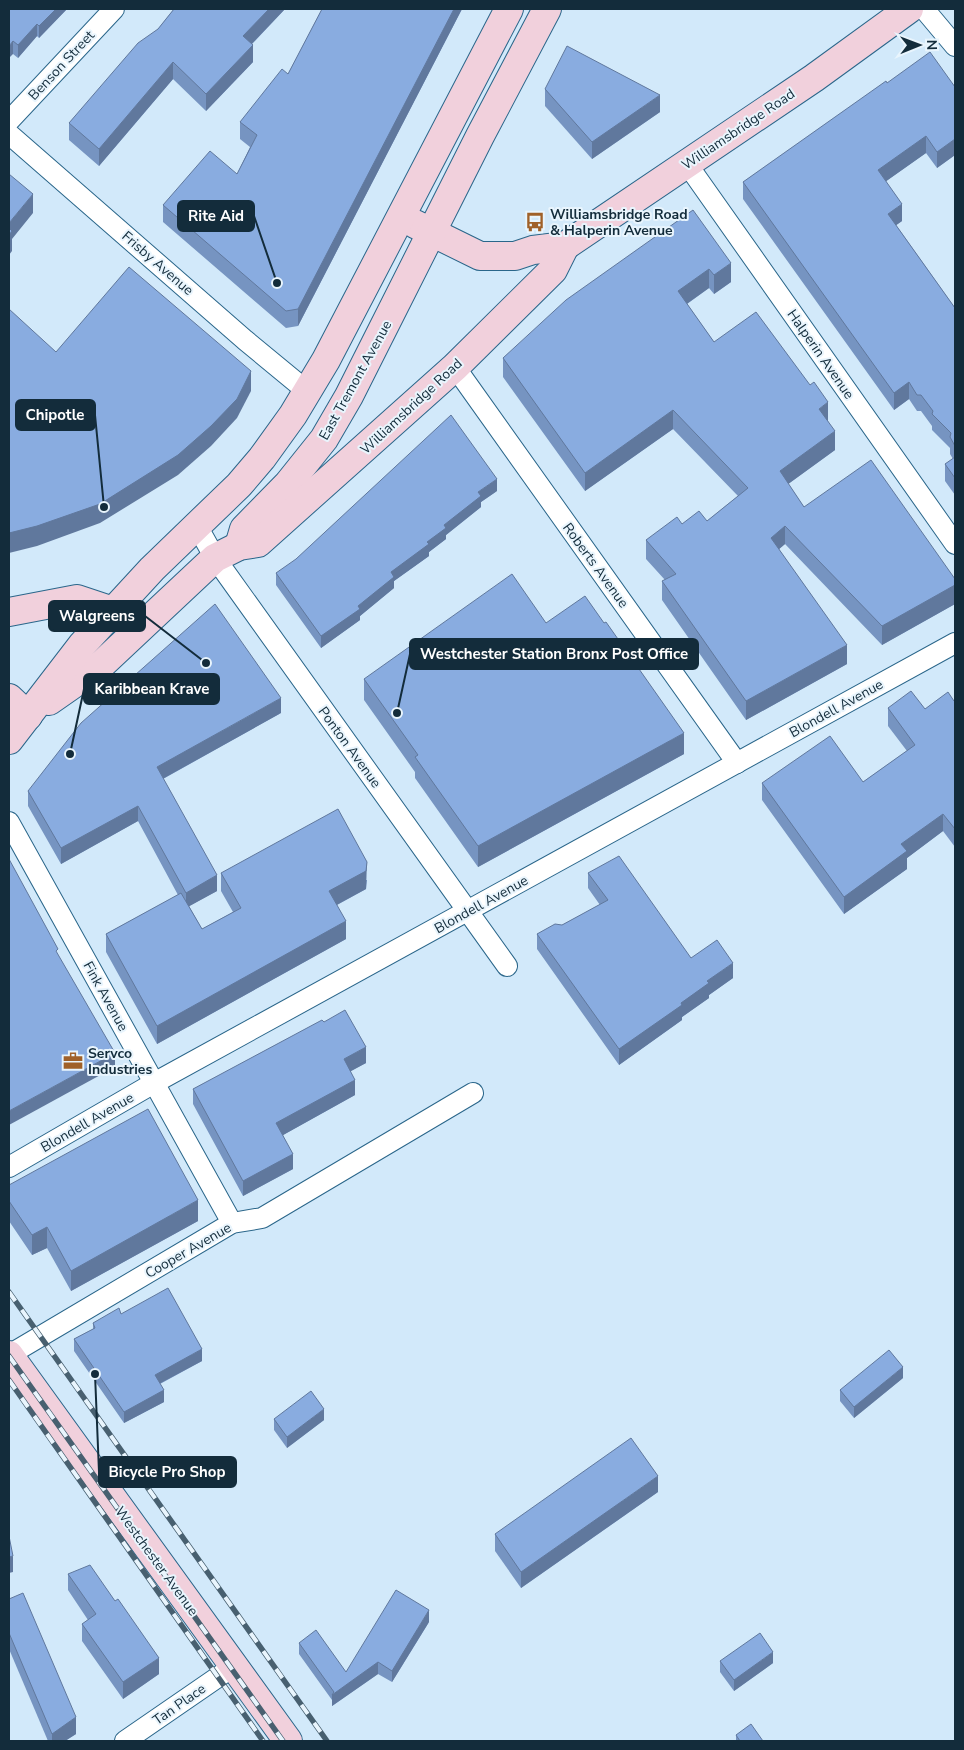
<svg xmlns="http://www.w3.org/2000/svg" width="964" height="1750" font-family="'Nunito Sans',sans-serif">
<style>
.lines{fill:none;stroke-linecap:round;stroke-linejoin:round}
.street-casing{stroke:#2a668a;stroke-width:22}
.secondary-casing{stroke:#2a668a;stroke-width:30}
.street{stroke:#fff;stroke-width:20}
.secondary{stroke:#f1d0dc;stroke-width:28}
.rail-casing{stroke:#486070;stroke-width:5.5}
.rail{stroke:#e9f5fd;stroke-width:4;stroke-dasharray:11;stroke-linecap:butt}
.wall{fill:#7694c1}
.shaded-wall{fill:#60789d}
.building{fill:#89ace0;stroke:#60789d}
.labels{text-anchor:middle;stroke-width:4;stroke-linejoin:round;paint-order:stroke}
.street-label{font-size:14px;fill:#132c3b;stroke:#e9f5fd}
.poi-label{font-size:14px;font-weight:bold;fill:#132c3b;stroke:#e9f5fd;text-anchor:start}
.leader{fill:none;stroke:#132c3b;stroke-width:2}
.callout-dot{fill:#132c3b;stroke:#e9f5fd;stroke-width:2}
.callout{fill:#132c3b;stroke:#132c3b;stroke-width:2}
.callout-label{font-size:15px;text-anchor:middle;font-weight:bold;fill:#fff}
</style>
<rect width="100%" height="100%" fill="#d2e9fa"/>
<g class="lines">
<defs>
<g id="street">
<polyline points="924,9 955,46"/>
<polyline points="9,121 114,9"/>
<polyline points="9,134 245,340 308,392"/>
<polyline points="687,164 955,544"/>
<polyline points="455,367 737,763"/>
<polyline points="197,526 215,558 507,966"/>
<polyline points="9,822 232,1223"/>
<polyline points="9,1167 154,1083 955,643"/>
<polyline points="9,1355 232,1223 262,1218 473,1093"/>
<polyline points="125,1741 234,1666"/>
</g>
<g id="secondary">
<polyline points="415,224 480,256 515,256 533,250 565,246 814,78 909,9"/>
<polyline points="239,546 244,529 288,484 324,439 349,396 480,136 547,9"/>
<polyline points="9,612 77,599 128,616"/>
<polyline points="9,698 28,716"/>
<polyline points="49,701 102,664 215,558 239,546 258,543 455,367 553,270 565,246"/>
<polyline points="9,740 82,645 152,569 239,485 262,458 293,415 326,360 509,9"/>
<polyline points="9,1355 288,1741"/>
</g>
</defs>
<use href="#street" class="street-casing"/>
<use href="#secondary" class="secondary-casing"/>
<use href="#street" class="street"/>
<use href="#secondary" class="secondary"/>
<defs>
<g id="rail">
<polyline points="9,1292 327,1741"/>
<polyline points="9,1356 283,1741"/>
<polyline points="9,1380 263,1741"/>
</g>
</defs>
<use href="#rail" class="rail-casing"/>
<use href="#rail" class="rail"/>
</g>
<g class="wall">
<polygon points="9,9 67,9 39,38 37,36 18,58 13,54"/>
<polygon points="174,9 285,9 252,44 253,62 206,111 173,79 99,166 69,140 69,123 158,29"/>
<polygon points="322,9 462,9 298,326 286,328 163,222 163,205 237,174 250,147 240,139 240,122 288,74"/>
<polygon points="887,83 955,87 955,155 937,168 926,153 886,181 902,221 896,225 955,308 955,495 945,481 945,464 953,459 950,454 950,448 932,430 932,426 921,411 917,411 909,399 894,410 743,199 743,182"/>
<polygon points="545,89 660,112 592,159 545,106"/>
<polygon points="693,210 731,282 714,294 709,288 687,304 714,342 828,421 835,450 788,484 804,507 955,579 955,604 882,645 785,544 779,549 847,664 746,720 662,600 662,581 665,580 646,559 646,540 682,524 707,521 738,496 673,429 585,491 503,377 503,358"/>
<polygon points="497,491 481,502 481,507 446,535 446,539 429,552 429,556 394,581 394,588 360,616 360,620 321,648 276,585 276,573"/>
<polygon points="546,623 684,754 478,867 415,778 415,772 364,700 364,679"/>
<polygon points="955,700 955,847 943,831 907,858 907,869 844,914 762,800 762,783 863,782 907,751 888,726 888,708 925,709"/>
<polygon points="281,713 163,779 217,891 189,906 202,929 233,912 221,891 221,873 367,880 366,889 337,905 346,939 157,1044 106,952 106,934 178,895 138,821 61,864 28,806 28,791"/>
<polygon points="588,873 691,958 733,978 709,995 709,998 682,1017 682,1020 619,1065 537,949 537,934 562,925 600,905 588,888"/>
<polygon points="324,1022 366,1063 350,1071 355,1095 283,1135 293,1169 243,1196 193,1104 193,1089"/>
<polygon points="9,1185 198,1221 71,1291 47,1248 32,1255 9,1221"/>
<polygon points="121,1314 202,1361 160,1384 164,1402 124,1423 74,1351 74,1339 93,1329 93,1323"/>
<polygon points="903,1378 854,1418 840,1401 840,1390"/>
<polygon points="274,1419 324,1420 287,1448 274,1430"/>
<polygon points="658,1492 521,1588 495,1551 495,1534"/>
<polygon points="68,1574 159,1674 123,1699 82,1641 82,1624 88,1620 68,1590"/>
<polygon points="9,1599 76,1734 65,1741 48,1741 9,1649"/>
<polygon points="429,1622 392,1682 378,1674 332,1706 332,1700 299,1654 299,1643 346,1672"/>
<polygon points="720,1661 773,1663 734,1691 720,1672"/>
<polygon points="736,1735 763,1741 736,1741"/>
</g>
<g class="shaded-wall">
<polygon points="56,9 67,9 39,38 39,26"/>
<polygon points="269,9 285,9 243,53 243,36"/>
<polygon points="454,9 462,9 298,326 298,309"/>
<polygon points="37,24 37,36 18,58 18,45"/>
<polygon points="13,41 13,54 9,58 9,46"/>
<polygon points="253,45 253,62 206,111 206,94"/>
<polygon points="173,62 173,79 99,166 99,149"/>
<polygon points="660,95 660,112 592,159 592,142"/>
<polygon points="926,136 926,153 878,187 878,170"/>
<polygon points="955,139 955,155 937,168 937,152"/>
<polygon points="33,194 33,213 12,239 12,251 9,255 9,223"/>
<polygon points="902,204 902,221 888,231 888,214"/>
<polygon points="731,263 731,282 714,294 714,275"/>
<polygon points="709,269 709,288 678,310 678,291"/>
<polygon points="251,371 251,391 237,418 211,446 178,475 100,523 37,546 9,553 9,533"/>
<polygon points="909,382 909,399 894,410 894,393"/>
<polygon points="828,402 828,421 819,428 819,409"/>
<polygon points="673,410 673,429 585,491 585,473"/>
<polygon points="835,431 835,450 780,490 780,471"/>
<polygon points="497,479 497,491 481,502 481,507 446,535 446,539 429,552 429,556 394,581 394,588 360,616 360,620 321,648 321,636 358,606 391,572 427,542 478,492"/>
<polygon points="785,526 785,544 771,556 771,538"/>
<polygon points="955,585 955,604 882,645 882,626"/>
<polygon points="847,645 847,664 746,720 746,701"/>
<polygon points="281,698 281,713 157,782 157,767"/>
<polygon points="684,733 684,754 478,867 478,846"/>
<polygon points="138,806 138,821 61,864 61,848"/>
<polygon points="943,814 943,831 907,858 907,869 844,914 844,897 901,844"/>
<polygon points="367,862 366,889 329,909 329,891"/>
<polygon points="217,875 217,891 186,908 186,893"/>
<polygon points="346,921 346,939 157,1044 157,1026"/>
<polygon points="733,963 733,978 709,995 709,998 682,1017 682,1020 619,1065 619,1049 707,981"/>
<polygon points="366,1047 366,1063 344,1075 344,1059"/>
<polygon points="115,1053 115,1067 9,1125 9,1111"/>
<polygon points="355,1080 355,1095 276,1139 276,1123"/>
<polygon points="293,1154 293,1169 243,1196 243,1181"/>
<polygon points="198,1200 198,1221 71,1291 71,1271"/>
<polygon points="47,1227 47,1248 32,1255 32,1235"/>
<polygon points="202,1349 202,1361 155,1386 155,1375"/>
<polygon points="903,1367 903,1378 854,1418 854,1407"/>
<polygon points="164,1390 164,1402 124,1423 124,1412"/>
<polygon points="324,1409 324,1420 287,1448 287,1437"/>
<polygon points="658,1476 658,1492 521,1588 521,1572"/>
<polygon points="13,1556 13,1572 9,1573 9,1557"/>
<polygon points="429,1610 429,1622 392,1682 392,1671"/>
<polygon points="773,1652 773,1663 734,1691 734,1680"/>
<polygon points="159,1658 159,1674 123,1699 123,1682"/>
<polygon points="378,1662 378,1674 332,1706 332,1695"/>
<polygon points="76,1717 76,1734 65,1741 52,1741 52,1734"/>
</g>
<g class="building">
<polygon points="9,9 56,9 39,26 37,24 18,45 13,41 9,46"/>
<polygon points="174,9 269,9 243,36 253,45 206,94 173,62 99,149 69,123 138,43 158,29"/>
<polygon points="322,9 454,9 298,309 286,311 163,205 210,151 237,174 257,135 240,122 282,69 288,74"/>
<polygon points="567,46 660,95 592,142 545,89"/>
<polygon points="930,52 955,87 955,139 937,152 926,136 878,170 902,204 888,214 955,308 955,446 950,437 951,433 932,414 933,411 921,395 917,395 909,382 894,393 743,182 886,81 887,83"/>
<polygon points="9,174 33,194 9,223"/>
<polygon points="693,210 731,263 714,275 709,269 678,291 714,342 756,312 810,385 814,382 828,402 819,409 835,431 780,471 804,507 871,460 955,579 955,585 882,626 785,526 771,538 847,645 746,701 662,581 676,574 646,540 677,517 682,524 699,511 707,521 748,488 673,410 585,473 503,358 566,300"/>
<polygon points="9,228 12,231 9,235"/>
<polygon points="129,267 251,371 237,399 211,426 178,455 100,504 37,526 9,533 9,309 56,352"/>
<polygon points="451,415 497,479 478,492 481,496 444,525 446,528 427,542 429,544 391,572 394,577 358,606 360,609 321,636 276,573 296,559"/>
<polygon points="955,457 955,478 945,464"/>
<polygon points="512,574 546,623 585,596 604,623 606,622 684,733 478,846 415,757 418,755 364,679"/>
<polygon points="215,604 281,698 157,767 217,875 186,893 138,806 61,848 28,791 81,723"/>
<polygon points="911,691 925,709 948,692 954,701 955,700 955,829 943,814 901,844 907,851 844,897 762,783 830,736 863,782 915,745 888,708"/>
<polygon points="338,809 367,862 366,871 329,891 346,921 157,1026 106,934 181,893 202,929 241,908 221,873"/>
<polygon points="619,856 691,958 717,940 733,963 707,981 709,983 681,1003 682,1005 619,1049 537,934 555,924 562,925 608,900 588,873"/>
<polygon points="9,859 58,949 56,951 115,1053 9,1111"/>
<polygon points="345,1010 366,1047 344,1059 355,1080 276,1123 293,1154 243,1181 193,1089 322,1020 324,1022"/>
<polygon points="148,1109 198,1200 71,1271 47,1227 32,1235 9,1201 9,1185"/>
<polygon points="168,1288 202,1349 155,1375 164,1390 124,1412 74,1339 95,1328 93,1323 119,1308 121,1314"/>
<polygon points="889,1350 903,1367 854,1407 840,1390"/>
<polygon points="311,1391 324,1409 287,1437 274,1419"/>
<polygon points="631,1438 658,1476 521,1572 495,1534"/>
<polygon points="9,1536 13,1556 9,1557"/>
<polygon points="90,1565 115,1601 118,1599 159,1658 123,1682 82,1624 96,1614 68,1574"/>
<polygon points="396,1590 429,1610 392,1671 378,1662 332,1695 334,1692 299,1643 316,1630 346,1672"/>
<polygon points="23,1593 76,1717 52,1734 9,1633 9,1599"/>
<polygon points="760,1633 773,1652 734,1680 720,1661"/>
<polygon points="751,1724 763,1741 740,1741 736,1735"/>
</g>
<defs>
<symbol id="bus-bare" viewBox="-9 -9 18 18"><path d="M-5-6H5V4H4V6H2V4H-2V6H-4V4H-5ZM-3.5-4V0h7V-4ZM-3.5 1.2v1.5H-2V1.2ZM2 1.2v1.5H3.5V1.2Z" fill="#a06129" stroke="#e9f5fd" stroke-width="2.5" paint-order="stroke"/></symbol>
<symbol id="office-bare" viewBox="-9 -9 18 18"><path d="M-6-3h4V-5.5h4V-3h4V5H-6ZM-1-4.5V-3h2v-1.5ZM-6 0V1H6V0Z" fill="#a06129" stroke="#e9f5fd" stroke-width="2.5" paint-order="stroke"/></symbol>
</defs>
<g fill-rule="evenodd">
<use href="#bus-bare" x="521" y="208" width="28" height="28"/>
<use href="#office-bare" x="59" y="1047" width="28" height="28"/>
</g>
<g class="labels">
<g class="street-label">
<text transform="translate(61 65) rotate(-47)" y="5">Benson Street</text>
<text transform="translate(738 129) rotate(-34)" y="5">Williamsbridge Road</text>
<text transform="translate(158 263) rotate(41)" y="5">Frisby Avenue</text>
<text transform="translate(821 354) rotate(55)" y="5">Halperin Avenue</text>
<text transform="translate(355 380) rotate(-61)" y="5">East Tremont Avenue</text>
<text transform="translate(411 406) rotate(-43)" y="5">Williamsbridge Road</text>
<text transform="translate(596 565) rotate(54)" y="5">Roberts Avenue</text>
<text transform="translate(836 708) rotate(-29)" y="5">Blondell Avenue</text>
<text transform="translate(350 747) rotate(54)" y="5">Ponton Avenue</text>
<text transform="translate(481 904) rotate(-29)" y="5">Blondell Avenue</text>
<text transform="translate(106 996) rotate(61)" y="5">Fink Avenue</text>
<text transform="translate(87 1122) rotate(-30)" y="5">Blondell Avenue</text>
<text transform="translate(188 1250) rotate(-30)" y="5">Cooper Avenue</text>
<text transform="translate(157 1561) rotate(54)" y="5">Westchester Avenue</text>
<text transform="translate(179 1704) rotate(-35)" y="5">Tan Place</text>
</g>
<g class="poi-label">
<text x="550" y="219">Williamsbridge Road<tspan x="550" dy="16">&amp; Halperin Avenue</tspan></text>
<text x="88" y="1058">Servco<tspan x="88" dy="16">Industries</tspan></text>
</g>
</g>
<path class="leader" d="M277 283L254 216M104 507L95 415M206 663L145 616M397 713L410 654M70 754L84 689M95 1374L99 1472"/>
<g class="callout-dot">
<circle cx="277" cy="283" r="5"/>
<circle cx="104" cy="507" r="5"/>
<circle cx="206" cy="663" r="5"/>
<circle cx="397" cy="713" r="5"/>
<circle cx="70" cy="754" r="5"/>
<circle cx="95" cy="1374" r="5"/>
</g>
<g class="callout">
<rect x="178" y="201" width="76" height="30" rx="5"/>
<rect x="16" y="400" width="79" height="30" rx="5"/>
<rect x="49" y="601" width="96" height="30" rx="5"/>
<rect x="410" y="639" width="288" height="30" rx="5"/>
<rect x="84" y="674" width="135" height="30" rx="5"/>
<rect x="99" y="1457" width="137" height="30" rx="5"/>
</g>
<g class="callout-label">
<text x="216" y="221">Rite Aid</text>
<text x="55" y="420">Chipotle</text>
<text x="97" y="621">Walgreens</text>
<text x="554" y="659">Westchester Station Bronx Post Office</text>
<text x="152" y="694">Karibbean Krave</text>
<text x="167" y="1477">Bicycle Pro Shop</text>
</g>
<rect width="964" height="1750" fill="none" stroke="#132c3b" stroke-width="20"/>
<g transform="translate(919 45) rotate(89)" stroke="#e9f5fd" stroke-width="4" paint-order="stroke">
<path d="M0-4L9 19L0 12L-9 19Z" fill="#132c3b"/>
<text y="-8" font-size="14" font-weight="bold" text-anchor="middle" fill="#132c3b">N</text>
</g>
</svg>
